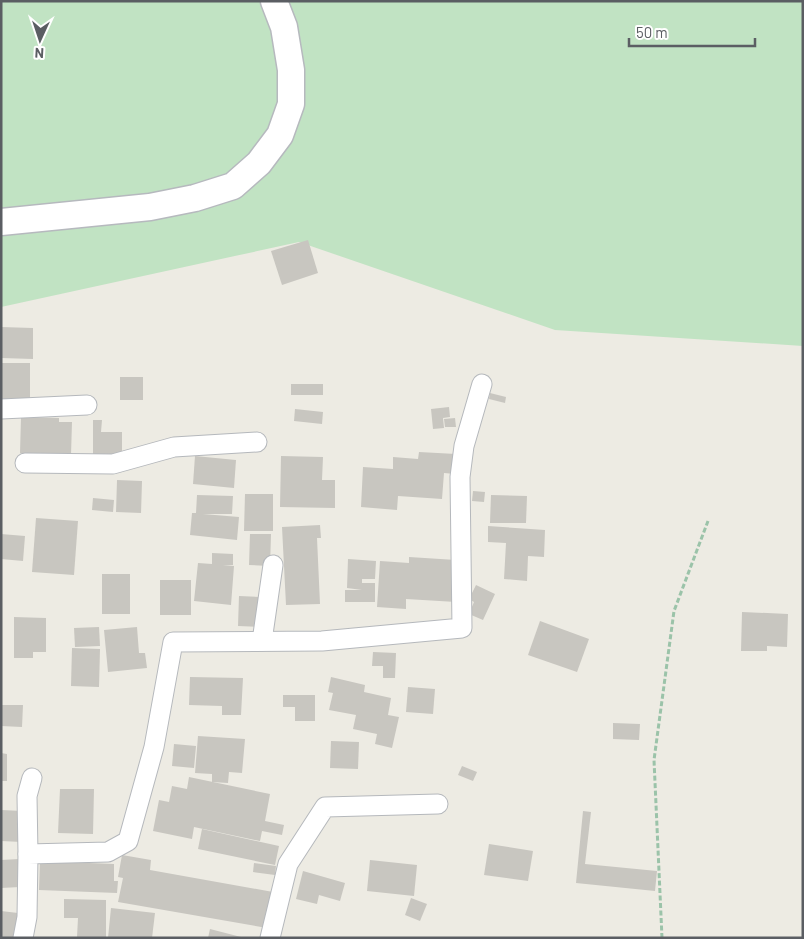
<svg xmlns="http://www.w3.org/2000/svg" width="804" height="939" font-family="Barlow,sans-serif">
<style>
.green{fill:#c1e3c3}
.building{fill:#c8c6c0}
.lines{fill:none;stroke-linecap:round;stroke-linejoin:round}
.street-casing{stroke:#b5b8bc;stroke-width:21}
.secondary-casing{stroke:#b6b9be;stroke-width:29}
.path{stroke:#9bc3a9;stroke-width:3;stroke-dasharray:5 2.5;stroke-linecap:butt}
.street{stroke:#fff;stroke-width:19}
.secondary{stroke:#fff;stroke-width:26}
</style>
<rect width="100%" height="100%" fill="#edebe3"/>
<polygon class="green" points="1,1 803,1 803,346 555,330 299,242 1,307"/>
<g class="building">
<polygon points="308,240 318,273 282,285 271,251"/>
<polygon points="1,327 33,328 33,359 1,358"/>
<rect x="1" y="363" width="29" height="39"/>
<rect x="120" y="377" width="23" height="23"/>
<rect x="291" y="384" width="32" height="11"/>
<polygon points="490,393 506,397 505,403 489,399"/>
<polygon points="449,407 450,417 443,418 444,428 433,429 431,409"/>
<polygon points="295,409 323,412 322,424 294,421"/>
<polygon points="21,417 59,418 59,422 72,422 71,455 20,453"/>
<polygon points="455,418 456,427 445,427 444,419"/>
<polygon points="93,420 102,420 101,432 122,432 122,455 93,454"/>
<polygon points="419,452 456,454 455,474 444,473 442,499 398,496 397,510 361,507 363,467 393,469 393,457 418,459"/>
<polygon points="195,456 236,460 234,488 193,484"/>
<polygon points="281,456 323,457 322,480 335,480 335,508 280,507"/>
<polygon points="117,480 142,481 141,513 116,512"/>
<polygon points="473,491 485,492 484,502 472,501"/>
<polygon points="245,494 273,494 273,531 244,531"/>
<polygon points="197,495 233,496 232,514 203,514 239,517 237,540 190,535 192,513 196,513"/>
<polygon points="491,495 527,496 526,523 490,523"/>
<polygon points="93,498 114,500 113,512 92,510"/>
<polygon points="36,518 78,521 74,575 32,572"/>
<polygon points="320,525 321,538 317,538 320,604 286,605 282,527"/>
<polygon points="488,526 545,530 544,557 528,556 527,581 504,579 506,543 488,542"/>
<polygon points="1,534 25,536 23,561 1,559"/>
<polygon points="250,534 271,534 270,566 249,565"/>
<polygon points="212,553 233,554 233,565 223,565 234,566 231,605 194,601 198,563 212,564"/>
<polygon points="409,557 456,560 456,602 406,599 406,609 377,607 380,561 409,563"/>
<polygon points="348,559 376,561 375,579 362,579 362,583 375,583 375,602 345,602 345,590 362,590 347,588"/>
<rect x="102" y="574" width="28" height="40"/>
<rect x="160" y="580" width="31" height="35"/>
<polygon points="476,585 495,594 483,620 469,614 474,602 469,599"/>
<polygon points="239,596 261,597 260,627 238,626"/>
<polygon points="742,612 788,614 787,647 767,646 767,651 741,651"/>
<polygon points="14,617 46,618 46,652 33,652 33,658 14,658"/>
<polygon points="540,621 589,639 577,672 528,655"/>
<polygon points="99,627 100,646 75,647 74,628"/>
<polygon points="137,627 139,653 145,653 147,668 108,672 104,630"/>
<polygon points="72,648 100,649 99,687 71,686"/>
<polygon points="373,652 396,653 395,678 383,678 383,666 372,666"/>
<polygon points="190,677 243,678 241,715 222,715 222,706 189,705"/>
<polygon points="331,677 365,685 364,692 391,698 388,715 399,717 392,748 375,744 377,734 353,729 356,715 329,710 333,693 328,692"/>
<polygon points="408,687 435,689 433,714 406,712"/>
<polygon points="283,695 315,695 315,721 295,721 295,707 283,707"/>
<polygon points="1,705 23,705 22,727 1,726"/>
<polygon points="613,723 640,724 639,740 613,739"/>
<polygon points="198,736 245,739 242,773 229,772 228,783 212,782 212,774 195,773"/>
<polygon points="331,741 359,742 358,769 330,768"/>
<polygon points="174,744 196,746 194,768 172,766"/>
<polygon points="1,753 7,754 7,781 1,781"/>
<polygon points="462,766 477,772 473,781 458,775"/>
<polygon points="189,777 270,794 265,821 284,825 282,835 262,831 260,841 194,827 192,839 153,831 159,800 169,802 172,786 187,789"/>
<polygon points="60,789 94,789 93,834 58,833"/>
<polygon points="1,810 23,811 22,842 1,841"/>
<polygon points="583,811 591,812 585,864 657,871 655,891 576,883"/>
<polygon points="202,829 279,846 275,865 198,849"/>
<polygon points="489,844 533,851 528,881 484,875"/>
<polygon points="122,855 151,860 150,870 273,892 267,928 118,902 123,878 118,877"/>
<polygon points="19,859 20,887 1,888 1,860"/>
<polygon points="370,860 417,865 414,896 367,891"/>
<polygon points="40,861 114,864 114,881 118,881 117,893 39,890"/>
<polygon points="254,863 276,866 275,875 253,872"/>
<polygon points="303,871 345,883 340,901 319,895 317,904 296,899"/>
<polygon points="411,898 427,904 420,921 405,915"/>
<polygon points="64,899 106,900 106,937 77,937 78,918 64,918"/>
<polygon points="111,908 155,913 152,938 108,938"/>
<polygon points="1,911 18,913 16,938 1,938"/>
<polygon points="210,929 241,937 241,938 208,938"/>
</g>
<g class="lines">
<defs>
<g id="street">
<polyline points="1,409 87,405"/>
<polyline points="25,463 113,464 174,447 257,442"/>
<polyline points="262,641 273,565"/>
<polyline points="28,854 27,796 32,778"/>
<polyline points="23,938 27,917 28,854 108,852 128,841 154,747 173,642 322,641 462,628 460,477 464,446 482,384"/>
<polyline points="270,938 288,864 325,807 438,804"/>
</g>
<polyline id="secondary" points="1,222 150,207 195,198 233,186 259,163 280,135 291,104 291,70 284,27 274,1"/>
</defs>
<use href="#street" class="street-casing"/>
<use href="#secondary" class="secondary-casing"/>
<polyline class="path" points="662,938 654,760 674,611 708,521"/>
<use href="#street" class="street"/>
<use href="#secondary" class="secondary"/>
</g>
<rect width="804" height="939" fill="none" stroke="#5b5e63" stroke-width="5"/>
<g transform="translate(40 40) rotate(183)" stroke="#ffffff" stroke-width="4" paint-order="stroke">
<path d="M0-4L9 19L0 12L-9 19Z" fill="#5b5e63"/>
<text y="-8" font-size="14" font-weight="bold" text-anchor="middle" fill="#5b5e63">N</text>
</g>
<path d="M629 38v8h126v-8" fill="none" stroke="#5b5e63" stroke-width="2.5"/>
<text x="636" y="38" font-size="15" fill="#5b5e63" stroke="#ffffff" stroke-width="4" paint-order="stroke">50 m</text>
</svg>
